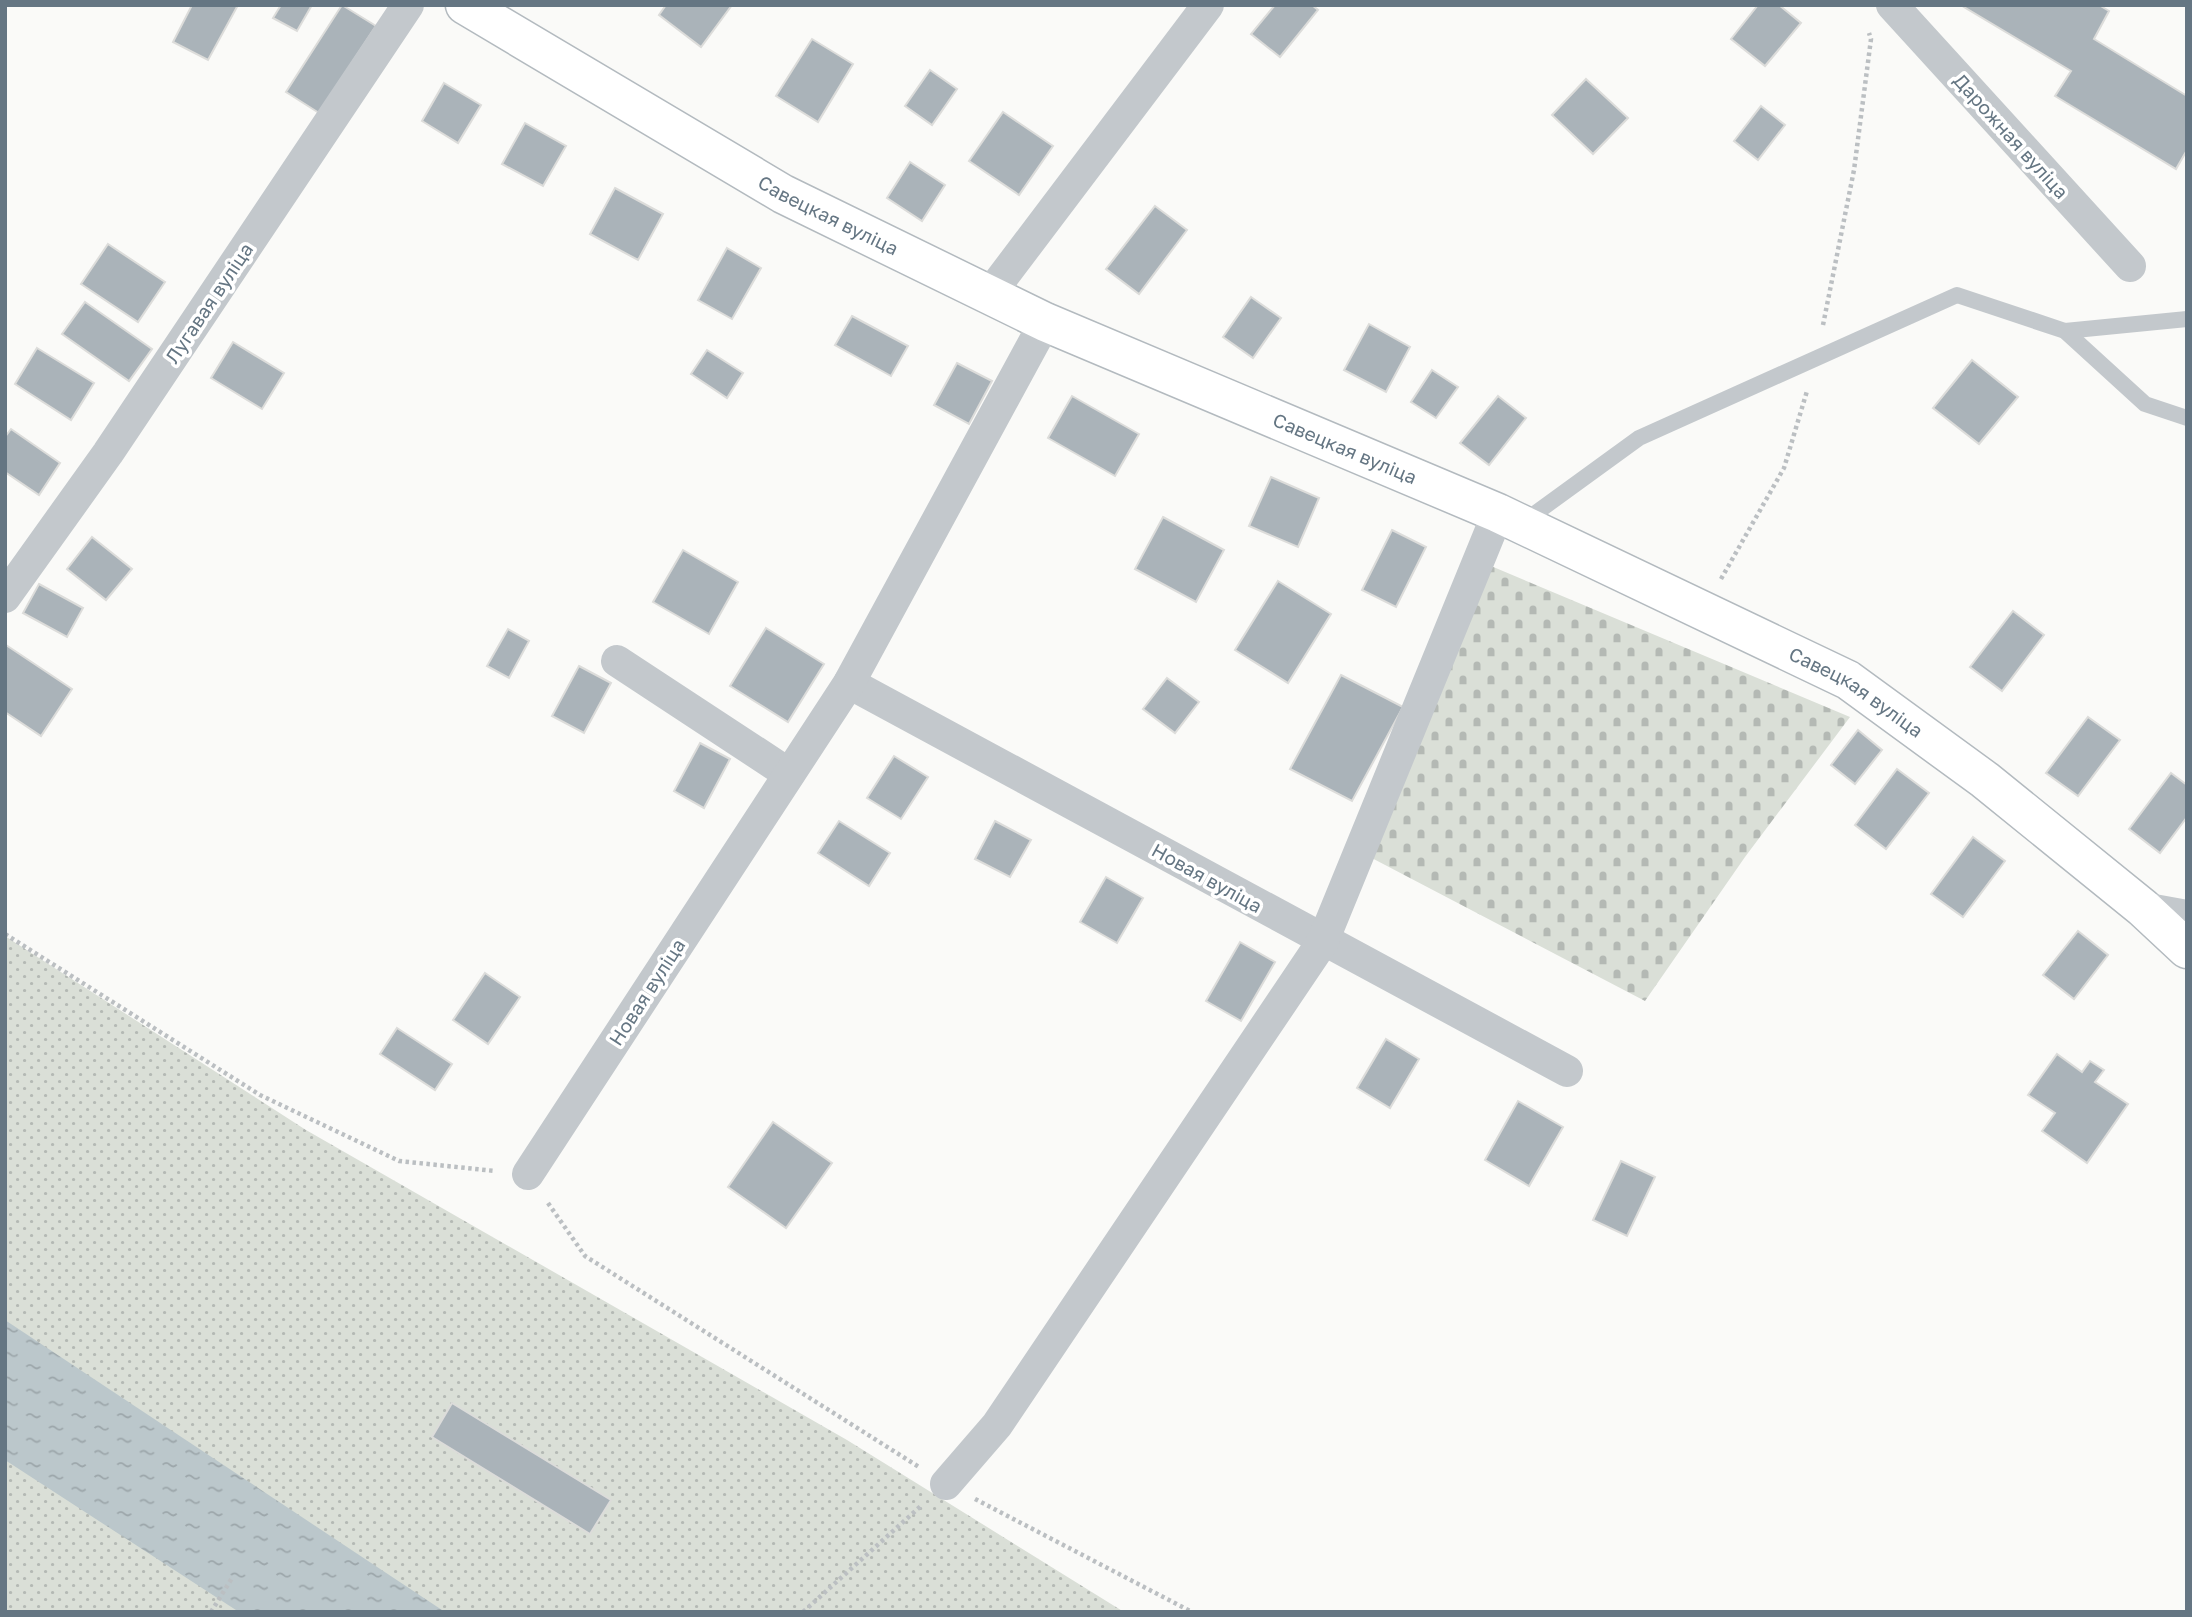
<svg xmlns="http://www.w3.org/2000/svg" width="2192" height="1617" font-family="'Golos Text',sans-serif">
<style>
.grass{fill:url(#grass-dots)}
.cemetery{fill:url(#cemetery-stones)}
.water{fill:url(#water-ripples)}
.building{fill:#aab3b9;stroke:#dcdcda;stroke-width:2}
.lines{fill:none;stroke-linecap:round;stroke-linejoin:round}
.secondary-casing{stroke:#b3babf;stroke-width:41}
.path{stroke:#bbbfc2;stroke-width:4.5;stroke-dasharray:3.5 3.5;stroke-linecap:butt}
.lane{stroke:#c3c8cc;stroke-width:16}
.street{stroke:#c3c8cc;stroke-width:32}
.secondary{stroke:#fff;stroke-width:38}
.labels{text-anchor:middle;stroke-width:7;stroke-linejoin:round;paint-order:stroke}
.street-label{font-size:19px;fill:#657683;stroke:#fff}
</style>
<defs>
<pattern id="grass-dots" width="8" height="8" patternUnits="userSpaceOnUse" patternTransform="scale(1.75)"><rect width="8" height="8" fill="#dadfd7"/><path d="M2 2h.1M6 6h.1" fill="none" stroke="#b4b9b4" stroke-width="1.8" stroke-linecap="round"/></pattern>
<pattern id="cemetery-stones" width="16" height="16" patternUnits="userSpaceOnUse" patternTransform="scale(1.75)"><rect width="16" height="16" fill="#dadfd7"/><path d="M2 7V4a2 2 0 0 1 4 0v3zM10 15v-3a2 2 0 0 1 4 0v3z" fill="#b4b9b4"/></pattern>
<pattern id="water-ripples" width="26" height="14" patternUnits="userSpaceOnUse" patternTransform="scale(1.75)"><rect width="26" height="14" fill="#bbc7cb"/><path d="M2 4q2-2 4 0t4 0M15 11q2-2 4 0t4 0" fill="none" stroke="#9ca6aa"/></pattern>
</defs>
<rect width="100%" height="100%" fill="#fafaf8"/>
<polygon class="grass" points="5,936 306,1130 847,1440 1124,1612 5,1612"/>
<polygon class="cemetery" points="1491,566 1850,717 1745,857 1645,1001 1366,855"/>
<polygon class="water" points="5,1320 445,1612 239,1612 5,1460"/>
<g class="building">
<polygon points="192,5 238,5 208,60 173,42"/>
<polygon points="281,5 312,5 297,31 273,18"/>
<polygon points="342,5 376,26 319,113 286,92"/>
<polygon points="666,5 732,5 701,47 659,15"/>
<polygon points="1275,5 1312,5 1318,10 1280,57 1251,34"/>
<polygon points="1758,5 1779,5 1801,23 1765,66 1731,39"/>
<polygon points="1966,5 2099,5 2109,11 2094,39 2187,96 2187,150 2176,169 2055,96 2071,71 1964,7"/>
<polygon points="812,39 853,64 818,122 776,96"/>
<polygon points="930,70 957,89 932,125 905,106"/>
<polygon points="1586,79 1628,118 1593,154 1552,115"/>
<polygon points="444,83 481,105 458,143 422,121"/>
<polygon points="1761,106 1785,125 1758,160 1734,141"/>
<polygon points="1003,112 1053,146 1019,195 969,161"/>
<polygon points="525,123 566,146 543,186 502,164"/>
<polygon points="910,162 945,185 922,221 887,198"/>
<polygon points="615,188 663,214 638,260 590,234"/>
<polygon points="1155,206 1187,230 1139,294 1106,269"/>
<polygon points="108,244 165,282 138,322 81,284"/>
<polygon points="727,248 761,268 732,319 698,300"/>
<polygon points="1251,297 1281,318 1253,358 1223,337"/>
<polygon points="85,302 152,349 129,381 62,334"/>
<polygon points="852,316 908,346 891,376 835,345"/>
<polygon points="1369,324 1410,347 1386,392 1344,370"/>
<polygon points="233,342 284,373 262,409 211,378"/>
<polygon points="37,348 94,383 71,420 15,384"/>
<polygon points="707,350 743,373 727,398 691,374"/>
<polygon points="1972,360 2018,397 1979,444 1933,408"/>
<polygon points="957,363 992,381 969,424 934,405"/>
<polygon points="1432,370 1458,387 1436,418 1411,402"/>
<polygon points="1072,396 1139,434 1115,476 1048,438"/>
<polygon points="1498,396 1526,418 1489,465 1460,443"/>
<polygon points="11,429 60,463 39,495 5,472 5,437"/>
<polygon points="1271,477 1319,498 1298,547 1249,526"/>
<polygon points="1163,517 1224,550 1196,602 1135,569"/>
<polygon points="1392,530 1426,547 1396,607 1362,590"/>
<polygon points="92,537 132,569 106,600 67,569"/>
<polygon points="683,550 738,582 709,634 653,602"/>
<polygon points="1278,581 1331,614 1288,683 1235,650"/>
<polygon points="39,584 83,608 67,637 23,613"/>
<polygon points="2013,611 2044,635 2002,691 1970,667"/>
<polygon points="766,628 824,664 788,722 730,686"/>
<polygon points="508,629 529,641 509,678 487,666"/>
<polygon points="6,645 72,689 41,736 5,712"/>
<polygon points="579,666 611,683 584,733 552,716"/>
<polygon points="1341,675 1403,707 1352,801 1290,769"/>
<polygon points="1167,678 1199,702 1175,733 1143,709"/>
<polygon points="2088,717 2120,740 2078,796 2046,773"/>
<polygon points="1858,730 1882,750 1855,784 1831,765"/>
<polygon points="700,743 730,759 704,808 674,791"/>
<polygon points="894,756 928,777 901,819 867,798"/>
<polygon points="1897,769 1929,793 1886,849 1855,825"/>
<polygon points="2171,773 2187,785 2187,817 2160,853 2129,829"/>
<polygon points="839,821 890,853 869,886 818,853"/>
<polygon points="995,821 1031,840 1010,877 975,859"/>
<polygon points="1973,837 2005,861 1963,917 1931,894"/>
<polygon points="1106,877 1143,898 1117,943 1080,922"/>
<polygon points="2078,931 2108,955 2074,999 2043,975"/>
<polygon points="1240,942 1275,962 1241,1021 1206,1001"/>
<polygon points="485,973 520,997 488,1044 453,1020"/>
<polygon points="397,1028 452,1064 435,1090 380,1054"/>
<polygon points="1386,1039 1419,1059 1390,1108 1357,1088"/>
<polygon points="2057,1054 2082,1072 2090,1061 2104,1070 2095,1082 2128,1104 2087,1163 2042,1131 2055,1113 2028,1095"/>
<polygon points="1518,1101 1563,1127 1529,1186 1485,1160"/>
<polygon points="773,1122 832,1163 786,1228 728,1187"/>
<polygon points="1621,1161 1655,1177 1627,1236 1593,1220"/>
<polygon points="452,1403 611,1500 590,1534 432,1437"/>
</g>
<g class="lines">
<defs>
<g id="secondary">
<path id="s1" d="M465,5L783,194L1045,322L1498,513L1848,680L1985,780L2143,908L2187,949"/>
</g>
</defs>
<use href="#secondary" class="secondary-casing"/>
<g class="path">
<polyline points="1823,325 1854,170 1871,39 1869,33"/>
<polyline points="1721,579 1784,468 1807,391"/>
<polyline points="5,934 260,1095 399,1161 495,1171"/>
<polyline points="548,1203 585,1256 919,1467"/>
<polyline points="975,1499 1192,1612"/>
<polyline points="211,1612 232,1578"/>
<polyline points="803,1612 922,1505"/>
</g>
<g class="lane">
<polyline points="2065,331 2187,319"/>
<polyline points="1522,523 1639,438 1957,295 2065,331 2145,404 2187,418"/>
</g>
<g class="street">
<polyline points="1892,5 2130,266"/>
<polyline points="989,295 1208,5"/>
<polyline points="5,597 108,453 408,5"/>
<polyline points="617,661 789,774"/>
<polyline points="849,683 1567,1071"/>
<polyline points="2143,908 2187,916"/>
<polyline points="528,1174 849,683 1045,322"/>
<polyline points="946,1484 997,1425 1323,941 1498,513"/>
</g>
<use href="#secondary" class="secondary"/>
</g>
<g class="labels">
<g class="street-label">
<text transform="translate(2011 136) rotate(48)" y="7">Дарожная вуліца</text>
<text dy="7" stroke="none"><textPath href="#s1" startOffset="420">Савецкая вуліца</textPath></text>
<text transform="translate(209 303) rotate(-56)" y="7">Лугавая вуліца</text>
<text dy="7" stroke="none"><textPath href="#s1" startOffset="987">Савецкая вуліца</textPath></text>
<text dy="7" stroke="none"><textPath href="#s1" startOffset="1554">Савецкая вуліца</textPath></text>
<text transform="translate(1207 878) rotate(29)" y="7">Новая вуліца</text>
<text transform="translate(647 992) rotate(-57)" y="7">Новая вуліца</text>
</g>
</g>
<rect width="2192" height="1617" fill="none" stroke="#657683" stroke-width="14"/>
</svg>
